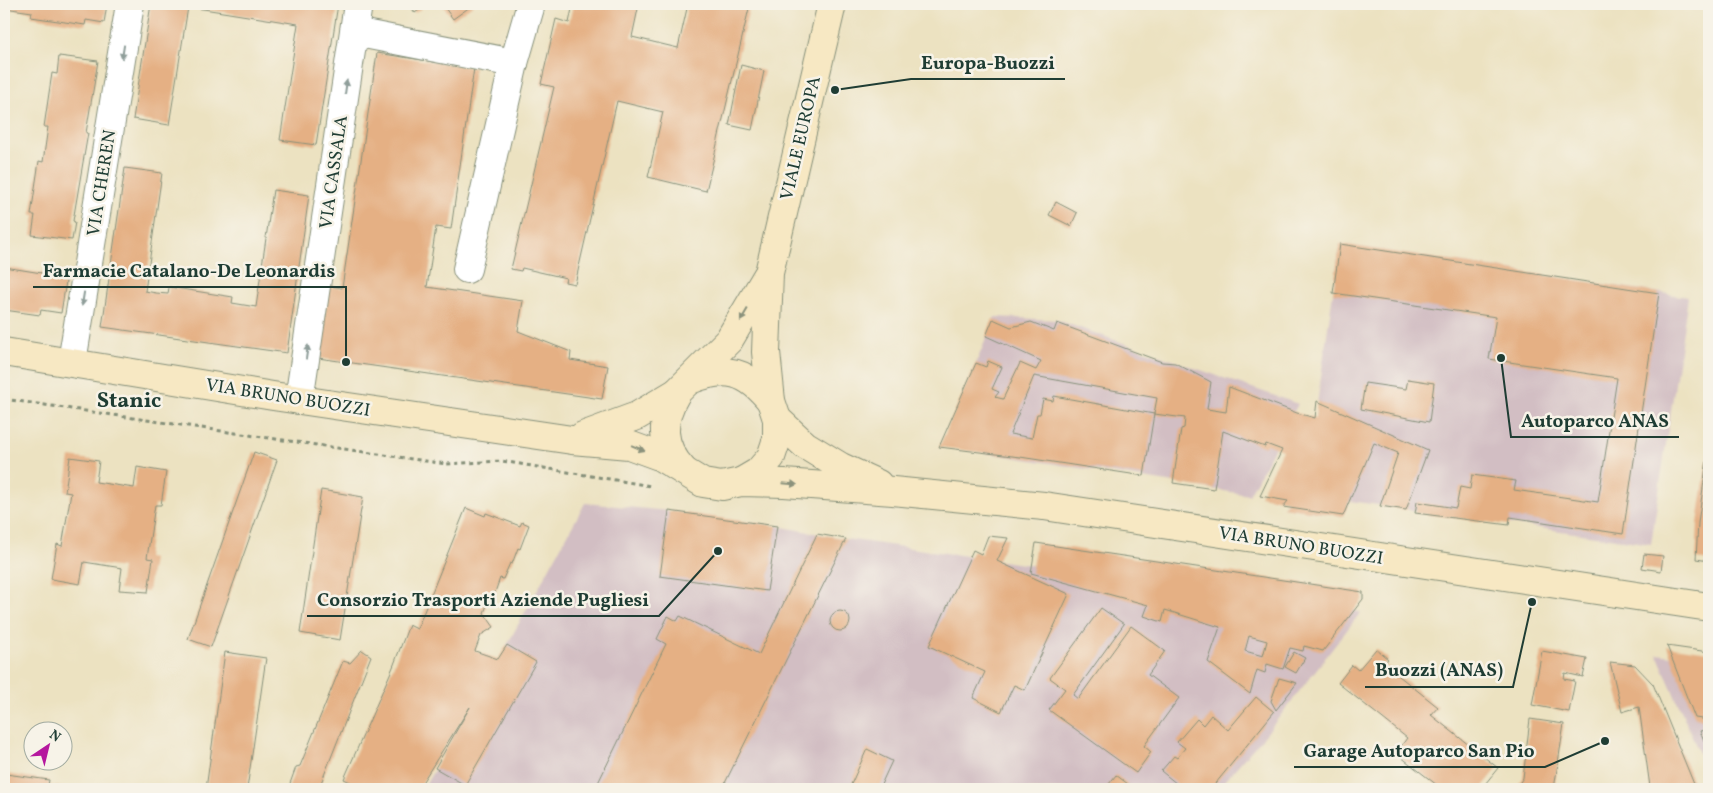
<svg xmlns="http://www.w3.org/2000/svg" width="1713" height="793" font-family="Vollkorn,serif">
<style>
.industrial{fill:#d2bec3}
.building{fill:#e5b084;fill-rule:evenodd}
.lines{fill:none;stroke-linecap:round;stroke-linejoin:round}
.minor-casing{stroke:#86907a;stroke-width:30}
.secondary-casing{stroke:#86907a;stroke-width:30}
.path{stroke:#86907a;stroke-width:3;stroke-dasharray:4 4;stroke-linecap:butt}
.minor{stroke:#fff;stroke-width:28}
.secondary{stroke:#f7e8c3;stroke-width:28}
.oneway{fill:#8f9e9a}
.oneway2{fill:#8b927c}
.labels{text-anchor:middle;stroke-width:5;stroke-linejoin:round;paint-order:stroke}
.street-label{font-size:18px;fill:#1f3d34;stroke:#f7f3e8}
.district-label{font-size:22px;font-weight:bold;fill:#1f3d34;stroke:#f7f3e8}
.leader{fill:none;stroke:#1f3d34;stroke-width:2}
.callout-dot{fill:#1f3d34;stroke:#f7f3e8;stroke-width:2}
.callout-label{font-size:19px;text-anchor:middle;font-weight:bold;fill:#1f3d34;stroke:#f7f3e8;stroke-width:5;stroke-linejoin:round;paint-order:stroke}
</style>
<rect width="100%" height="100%" fill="#f7f3e8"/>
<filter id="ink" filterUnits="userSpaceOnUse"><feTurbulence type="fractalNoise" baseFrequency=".02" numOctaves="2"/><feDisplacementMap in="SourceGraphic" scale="10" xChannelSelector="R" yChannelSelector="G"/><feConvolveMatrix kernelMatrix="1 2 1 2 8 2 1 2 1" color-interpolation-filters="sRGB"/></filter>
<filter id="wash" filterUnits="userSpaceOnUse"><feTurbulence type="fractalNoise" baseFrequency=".0096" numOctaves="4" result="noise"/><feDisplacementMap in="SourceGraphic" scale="20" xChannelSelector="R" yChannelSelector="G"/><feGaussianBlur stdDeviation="1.12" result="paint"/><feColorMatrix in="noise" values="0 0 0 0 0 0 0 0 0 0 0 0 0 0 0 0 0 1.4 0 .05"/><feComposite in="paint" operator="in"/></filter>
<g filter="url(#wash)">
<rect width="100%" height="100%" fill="#ece2c1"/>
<g class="industrial">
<polygon points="1340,244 1688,297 1651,544 1350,501 1343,516 1283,507 1340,429 1315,418"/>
<polygon points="995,317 1057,320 1298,404 1249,495 942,446"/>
<polygon points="585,503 669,511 777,526 846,539 1361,612 1266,734 1217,789 423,789 507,645"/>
<polygon points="1657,654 1709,661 1709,776"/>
</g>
<g id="blocks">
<g class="building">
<polygon points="4,4 107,4 104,23 86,20 85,25 31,17 32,12 4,8"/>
<polygon points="151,4 338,4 316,145 280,140 298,24 210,10 188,7 169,125 133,119"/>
<polygon points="409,4 427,4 415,13"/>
<polygon points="442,4 474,4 453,19"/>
<polygon points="573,4 639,4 632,37 678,48 688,4 750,4 706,191 648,177 663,112 617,101 575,284 565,282 566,278 522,268 521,271 511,269 554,87 541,84 556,19 569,23"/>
<polygon points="377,53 474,68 451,229 436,227 427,287 523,301 518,331 571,352 570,360 608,366 602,399 318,358 329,286 342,288"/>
<polygon points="59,56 98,61 86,133 88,133 73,221 75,222 72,240 32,235 35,215 31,215 39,161 43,162 48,127 44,127 49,93 52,73 57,74"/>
<polygon points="741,65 764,71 752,130 729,125"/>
<polygon points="125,168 162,173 145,291 156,293 168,294 169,287 233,297 232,303 256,307 273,190 309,195 287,353 102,327"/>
<polygon points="1056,202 1077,213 1071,226 1049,215"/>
<polygon points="1340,244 1659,293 1623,534 1510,517 1509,525 1415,513 1417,502 1456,508 1460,487 1470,489 1472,475 1516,481 1514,490 1598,502 1617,378 1489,359 1496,317 1333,293"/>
<polygon points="4,267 48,274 48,272 67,275 61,313 41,310 40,315 4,310"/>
<path d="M993,319L1011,327L1031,322L1054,331L1057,323L1162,362L1175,363L1211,382L1207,409L1226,412L1229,387L1297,413L1315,418L1317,401L1428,450L1406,510L1380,506L1398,453L1374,443L1343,516L1283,507L1288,501L1260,496L1282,450L1266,444L1265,447L1223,431L1214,489L1173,483L1181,429L1184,428L1185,418L1154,414L1144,476L1020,457L939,447L976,363L986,367L988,361L1002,367L992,389L999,392L995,397L1003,399L1020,363L1036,370L1041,361L986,336ZM1034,376L1157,398L1154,414L1054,396L1053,401L1043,399L1040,414H1037L1032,438L1010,434Z"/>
<polygon points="1408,379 1434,383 1429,422 1361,409 1365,383 1406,389"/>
<polygon points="254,452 277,460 211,647 188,639"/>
<polygon points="1708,453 1709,453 1709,561 1696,559 1698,523"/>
<polygon points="70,457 99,461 96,482 134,488 137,467 166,472 161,505 155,505 147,558 153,559 148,592 119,590 122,568 84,562 80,584 51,579 57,544 62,546 71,493 65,492"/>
<polygon points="321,490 363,497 340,640 300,633"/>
<polygon points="466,508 485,516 486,513 520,526 522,522 529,525 520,549 518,548 512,564 510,563 503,579 500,578 493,598 490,597 484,613 494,627 481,635 475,651 498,659 507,645 536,662 465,785 435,768 470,707 418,789 365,789 344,779 393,667 409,625 417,629"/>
<polygon points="669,511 777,526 767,591 660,576"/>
<polygon points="817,534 846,539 722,789 595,789 666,644 657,639 668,616 677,621 680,616 759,654"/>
<polygon points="988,536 1008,538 997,561 1069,594 1025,690 1014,685 1001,712 973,698 985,672 929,646 973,550 981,554"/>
<path d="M1036,543L1363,592V599L1323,651L1304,646L1303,651L1290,648L1283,669L1267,664L1265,673L1257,670L1250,694L1208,662L1220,627L1165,610L1162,622L1144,616L1148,605L1031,573ZM1249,636L1267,641L1263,656L1245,651Z"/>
<polygon points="1644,554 1663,556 1661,571 1642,568"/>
<polygon points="1101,608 1124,624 1073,695 1078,699 1131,626 1165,651 1148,675 1179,698 1144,746 1151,752 1136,773 1049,710 1065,689 1050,678"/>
<circle cx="840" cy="621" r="10"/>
<polygon points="1667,646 1709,652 1709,720 1695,718"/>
<polygon points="1376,649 1388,659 1384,664 1438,707 1431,715 1498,768 1481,789 1442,789 1396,753 1407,738 1338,683 1352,665 1358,670"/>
<polygon points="362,650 371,656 321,783 318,784 315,789 288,789 296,767 300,766 343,661 350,663"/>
<polygon points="1542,651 1587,659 1583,677 1565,673 1564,679 1575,681 1569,712 1532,705"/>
<polygon points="225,652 266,658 247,789 206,789"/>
<polygon points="1294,652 1305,658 1296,673 1285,667"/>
<polygon points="1610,662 1635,665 1653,684 1696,789 1648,789 1650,787 1639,707 1622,712"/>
<polygon points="1279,678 1297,683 1276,710 1271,701"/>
<polygon points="1256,697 1274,712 1211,789 1172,789 1177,784 1161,771 1174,756 1177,758 1185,748 1177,742 1197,719 1203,725 1211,715 1228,730"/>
<polygon points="1530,719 1564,724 1554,789 1515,789 1523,778"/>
<polygon points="1709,729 1709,752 1700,731"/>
<polygon points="867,749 892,761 879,789 849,789"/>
<polygon points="6,774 49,780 48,785 70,789 4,789"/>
<polygon points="1116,775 1128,784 1124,789 1105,789"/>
</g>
</g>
</g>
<g filter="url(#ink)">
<use href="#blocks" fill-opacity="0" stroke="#86907a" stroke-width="1"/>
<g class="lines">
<defs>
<g id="minor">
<polyline points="354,32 514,63"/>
<polyline points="467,269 514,63 531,4"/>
<polyline points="72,362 130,4"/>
<polyline points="299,400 358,4"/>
</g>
<g id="secondary">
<polyline points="4,352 273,396 572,440 629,445 659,456 703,483 722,486 741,482 784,483 893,491 1044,506 1709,607"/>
<path d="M690,380C726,365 747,371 771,401"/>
<path d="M677,392C660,421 660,445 683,470"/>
<polyline points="777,419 805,445 841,467 878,484"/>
<polyline points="583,436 637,416 677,392 729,340 767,276"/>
<polyline points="741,482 758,472 771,457 777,439 777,419 771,401 766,352 769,273 832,4"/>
</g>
</defs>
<use href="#minor" class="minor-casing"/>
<use href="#secondary" class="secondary-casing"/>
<polyline class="path" points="4,399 446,464 502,461 651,486"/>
<use href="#minor" class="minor"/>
<use href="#secondary" class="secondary"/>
</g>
<defs><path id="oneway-solid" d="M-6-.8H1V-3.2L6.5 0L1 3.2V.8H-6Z" transform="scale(1.25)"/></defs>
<g class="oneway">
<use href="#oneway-solid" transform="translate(123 52) rotate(99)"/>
<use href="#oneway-solid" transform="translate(346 87) rotate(-82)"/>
<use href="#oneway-solid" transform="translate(83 299) rotate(99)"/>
<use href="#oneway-solid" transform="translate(307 352) rotate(-82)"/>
</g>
<g class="oneway2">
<use href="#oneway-solid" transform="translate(744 315) rotate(120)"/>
<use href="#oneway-solid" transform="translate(638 448) rotate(22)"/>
<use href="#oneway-solid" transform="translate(790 484) rotate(5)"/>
</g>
</g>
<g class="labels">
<g class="street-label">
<text transform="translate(800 138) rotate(-77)" y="6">VIALE EUROPA</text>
<text transform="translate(333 172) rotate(-82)" y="6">VIA CASSALA</text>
<text transform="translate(101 183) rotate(-81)" y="6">VIA CHEREN</text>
<text transform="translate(288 397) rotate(9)" y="6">VIA BRUNO BUOZZI</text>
<text transform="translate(1301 545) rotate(9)" y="6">VIA BRUNO BUOZZI</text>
</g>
<g class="district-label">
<text x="129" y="407">Stanic</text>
</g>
</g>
<path class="leader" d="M835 90L911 79H1065M346 362L346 287H33M1501 358L1511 437H1679M718 551L659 616H307M1532 602L1513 687H1365M1605 741L1545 767H1294"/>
<g class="callout-dot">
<circle cx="835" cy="90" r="5"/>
<circle cx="346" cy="362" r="5"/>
<circle cx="1501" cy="358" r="5"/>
<circle cx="718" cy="551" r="5"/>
<circle cx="1532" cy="602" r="5"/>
<circle cx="1605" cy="741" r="5"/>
</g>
<g class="callout-label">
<text x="988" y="69">Europa-Buozzi</text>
<text x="189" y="277">Farmacie Catalano-De Leonardis</text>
<text x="1595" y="427">Autoparco ANAS</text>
<text x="483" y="606">Consorzio Trasporti Aziende Pugliesi</text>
<text x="1439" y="676">Buozzi (ANAS)</text>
<text x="1419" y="757">Garage Autoparco San Pio</text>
</g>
<rect width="1713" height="793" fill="none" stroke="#f7f3e8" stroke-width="20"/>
<g transform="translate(48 746) rotate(35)"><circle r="24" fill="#f7f3e8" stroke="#a1aaa0"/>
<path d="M0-4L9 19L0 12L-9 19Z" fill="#b5179e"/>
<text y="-8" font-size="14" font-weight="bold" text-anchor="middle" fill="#1f3d34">N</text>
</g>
</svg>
